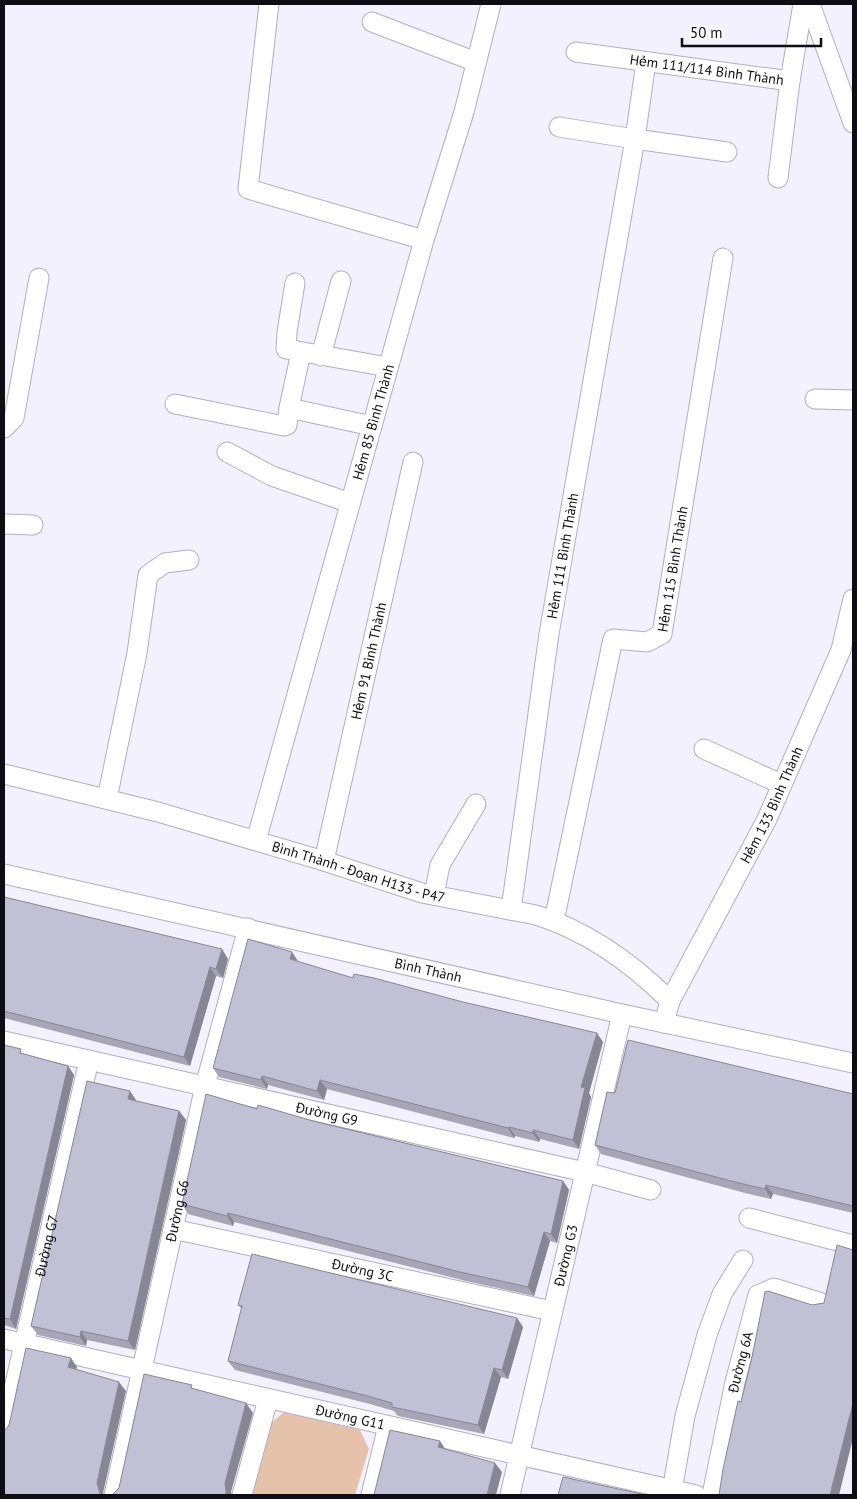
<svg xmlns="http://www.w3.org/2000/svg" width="857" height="1499" font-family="'PT Sans',sans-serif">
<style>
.green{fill:#e6c2ab}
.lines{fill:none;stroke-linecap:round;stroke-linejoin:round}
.minor-casing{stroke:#b1afc3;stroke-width:21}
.minor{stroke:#fff;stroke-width:19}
.wall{fill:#a7a5b6}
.shaded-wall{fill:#888694}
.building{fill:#c2c0d4;stroke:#888694}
.labels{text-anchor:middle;stroke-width:5;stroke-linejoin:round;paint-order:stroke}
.street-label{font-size:14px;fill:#0e0d14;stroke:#fff}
</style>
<rect width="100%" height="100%" fill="#f2f1fd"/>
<polygon class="green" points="284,1412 360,1430 369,1449 355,1495 250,1495 271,1423"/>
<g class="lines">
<defs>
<g id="minor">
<polyline points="269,4 248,189 424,240"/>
<polyline points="810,4 853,123"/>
<polyline points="372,22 476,62"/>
<path id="s1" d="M576,52L790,81"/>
<polyline points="646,62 635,139 727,152"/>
<polyline points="778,178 790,81 803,4"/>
<polyline points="295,283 287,332 286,349 388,367"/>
<polyline points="321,356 341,281"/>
<polyline points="815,399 853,400"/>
<polyline points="175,404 284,426 287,425 289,408 372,426"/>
<polyline points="289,408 301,352"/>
<polyline points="4,428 14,418 39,278"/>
<polyline points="227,452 272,476 350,503"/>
<polyline points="4,524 33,525"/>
<polyline points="704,749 781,784"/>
<path id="s2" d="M4,774L158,812L324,861L422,893L536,915C587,931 633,964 670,1001L664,1023"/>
<polyline points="107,799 137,653 148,575 165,563 189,560"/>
<path id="s3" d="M256,841L424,240L464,112L491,4"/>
<path id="s4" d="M324,861L413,462"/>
<path id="s5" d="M4,874L622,1014L853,1063"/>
<polyline points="434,895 440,865 476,804"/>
<path id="s6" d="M511,910L549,634L635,139L559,127"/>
<path id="s7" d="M554,921L613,639L647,642L662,634L723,258"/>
<path id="s8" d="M670,1001L767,819L841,650L853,599"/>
<path id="s9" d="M4,1041L585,1172L651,1190"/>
<polyline points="749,1218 853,1245"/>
<path id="s10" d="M173,1229L552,1311"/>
<path id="s11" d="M4,1339L696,1495"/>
<path id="s12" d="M4,1432L89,1060"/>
<polyline points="672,1491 685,1416 707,1335 722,1294 743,1260"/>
<path id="s13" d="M114,1495L205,1086L248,928"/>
<polyline points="242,1495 268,1399"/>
<polyline points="371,1495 388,1426"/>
<path id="s14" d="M510,1495L622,1014"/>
<path id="s15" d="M712,1495L735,1382L758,1295L774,1288L822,1303"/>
</g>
</defs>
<use href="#minor" class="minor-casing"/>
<use href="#minor" class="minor"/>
</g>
<g class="wall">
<polygon points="4,897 228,959 223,978 216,976 190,1066 4,1018"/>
<polygon points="353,978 603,1042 589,1093 591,1097 579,1149 540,1139 539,1142 515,1136 514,1138 327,1089 324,1100 268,1085 267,1089 219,1077 213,1068"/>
<polygon points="4,1045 25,1054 68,1066 74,1075 16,1329 4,1325"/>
<polygon points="615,1093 853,1094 853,1213 773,1194 771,1199 745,1193 601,1154 595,1145"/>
<polygon points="136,1100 136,1101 179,1111 186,1120 135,1350 87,1340 86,1346 38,1335 31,1326"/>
<polygon points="257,1109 313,1121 563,1181 569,1190 557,1243 550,1241 534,1296 466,1281 234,1222 233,1226 188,1214 182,1204"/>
<polygon points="238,1305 517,1318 523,1327 508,1379 501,1377 484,1434 398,1416 394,1411 370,1404 235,1370 228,1361 242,1309"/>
</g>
<g class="shaded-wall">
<polygon points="222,949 228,959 223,978 216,969"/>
<polygon points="292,952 298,961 290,959"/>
<polygon points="210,967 216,976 190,1066 184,1057"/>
<polygon points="597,1033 603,1042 589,1093 591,1097 579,1149 573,1140 581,1087"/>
<polygon points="68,1066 74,1075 16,1329 10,1319"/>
<polygon points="262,1076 268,1085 267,1089 261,1080"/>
<polygon points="320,1080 327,1089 324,1100 317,1091"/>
<polygon points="130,1091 136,1100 135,1108 128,1099"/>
<polygon points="179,1111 186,1120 135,1350 128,1341"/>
<polygon points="509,1127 515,1136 514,1138 508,1128"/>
<polygon points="533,1130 540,1139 539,1142 533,1133"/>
<polygon points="563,1181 569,1190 557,1243 551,1234"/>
<polygon points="766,1185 773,1194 771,1199 765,1189"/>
<polygon points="228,1213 234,1222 233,1226 227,1216"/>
<polygon points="544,1232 550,1241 534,1296 528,1287"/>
<polygon points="517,1318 523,1327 508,1379 502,1370"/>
<polygon points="81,1331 87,1340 86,1346 80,1337"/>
<polygon points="71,1358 77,1367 75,1376 68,1367"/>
<polygon points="494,1368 501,1377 484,1434 478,1425"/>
<polygon points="119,1382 126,1391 103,1493 104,1495 101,1495 97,1483"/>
<polygon points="246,1403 253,1413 231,1492 232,1495 226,1495 225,1483"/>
<polygon points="853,1403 853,1438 839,1495 830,1495"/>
<polygon points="440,1441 446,1450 438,1447"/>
<polygon points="495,1463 502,1472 496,1495 487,1495"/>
</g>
<g class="building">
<polygon points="4,897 222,949 216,969 210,967 184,1057 4,1011"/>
<polygon points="248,939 292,952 290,959 353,978 354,974 374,978 463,1002 597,1033 581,1087 585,1088 573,1140 533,1130 533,1133 509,1127 508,1128 320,1080 317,1091 262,1076 261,1080 213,1068"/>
<polygon points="628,1040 853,1094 853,1206 766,1185 765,1189 739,1183 595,1145 607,1092 615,1093"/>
<polygon points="4,1045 21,1049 20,1053 68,1066 10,1319 4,1318"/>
<polygon points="87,1081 130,1091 128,1099 179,1111 128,1341 81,1331 80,1337 31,1326"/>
<polygon points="206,1094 257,1109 258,1105 313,1121 563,1181 551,1234 544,1232 528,1287 460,1272 228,1213 227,1216 182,1204"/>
<polygon points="837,1245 853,1250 853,1403 830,1495 719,1495 723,1469 738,1401 741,1402 752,1357 765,1292 768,1291 812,1305 824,1303"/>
<polygon points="252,1254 517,1318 502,1370 494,1368 478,1425 392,1407 392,1403 364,1395 228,1361 242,1306 238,1305"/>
<polygon points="26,1348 71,1358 68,1367 119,1382 97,1483 100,1494 105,1495 4,1495 4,1431 5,1431 9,1425"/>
<polygon points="144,1374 192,1385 191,1388 246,1403 225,1483 226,1492 226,1495 112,1495 119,1488"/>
<polygon points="390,1430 440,1441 438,1447 495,1463 487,1495 374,1495"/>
<polygon points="563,1477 646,1495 558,1495"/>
</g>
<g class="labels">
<g class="street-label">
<text dy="5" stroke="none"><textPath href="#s1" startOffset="132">Hẻm 111/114 Bình Thành</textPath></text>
<text dy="5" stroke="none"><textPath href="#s3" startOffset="435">Hẻm 85 Bình Thành</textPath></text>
<text dy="5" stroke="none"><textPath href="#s6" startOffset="358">Hẻm 111 Bình Thành</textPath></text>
<text dy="5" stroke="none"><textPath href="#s7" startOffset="405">Hẻm 115 Bình Thành</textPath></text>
<text dy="5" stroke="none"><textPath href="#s4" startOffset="205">Hẻm 91 Bình Thành</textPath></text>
<text dy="5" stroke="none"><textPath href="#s8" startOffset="221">Hẻm 133 Bình Thành</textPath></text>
<text dy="5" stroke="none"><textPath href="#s2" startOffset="368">Bình Thành - Đoạn H133 - P47</textPath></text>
<text dy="5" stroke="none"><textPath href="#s5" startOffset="435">Bình Thành</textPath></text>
<text dy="5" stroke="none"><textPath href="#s9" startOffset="331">Đường G9</textPath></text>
<text dy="5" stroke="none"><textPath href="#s13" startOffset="291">Đường G6</textPath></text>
<text dy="5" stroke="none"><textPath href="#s12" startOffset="191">Đường G7</textPath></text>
<text dy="5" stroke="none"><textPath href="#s14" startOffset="246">Đường G3</textPath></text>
<text dy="5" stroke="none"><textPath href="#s10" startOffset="194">Đường 3C</textPath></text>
<text dy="5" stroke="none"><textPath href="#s15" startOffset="136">Đường 6A</textPath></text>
<text dy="5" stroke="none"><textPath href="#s11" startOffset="355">Đường G11</textPath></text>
</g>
</g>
<rect width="857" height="1499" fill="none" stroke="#0e0d14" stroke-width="10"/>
<path d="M682 38v8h139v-8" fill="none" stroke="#0e0d14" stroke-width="2.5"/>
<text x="690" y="38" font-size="15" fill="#0e0d14" stroke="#ffffff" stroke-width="4" paint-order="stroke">50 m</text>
</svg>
